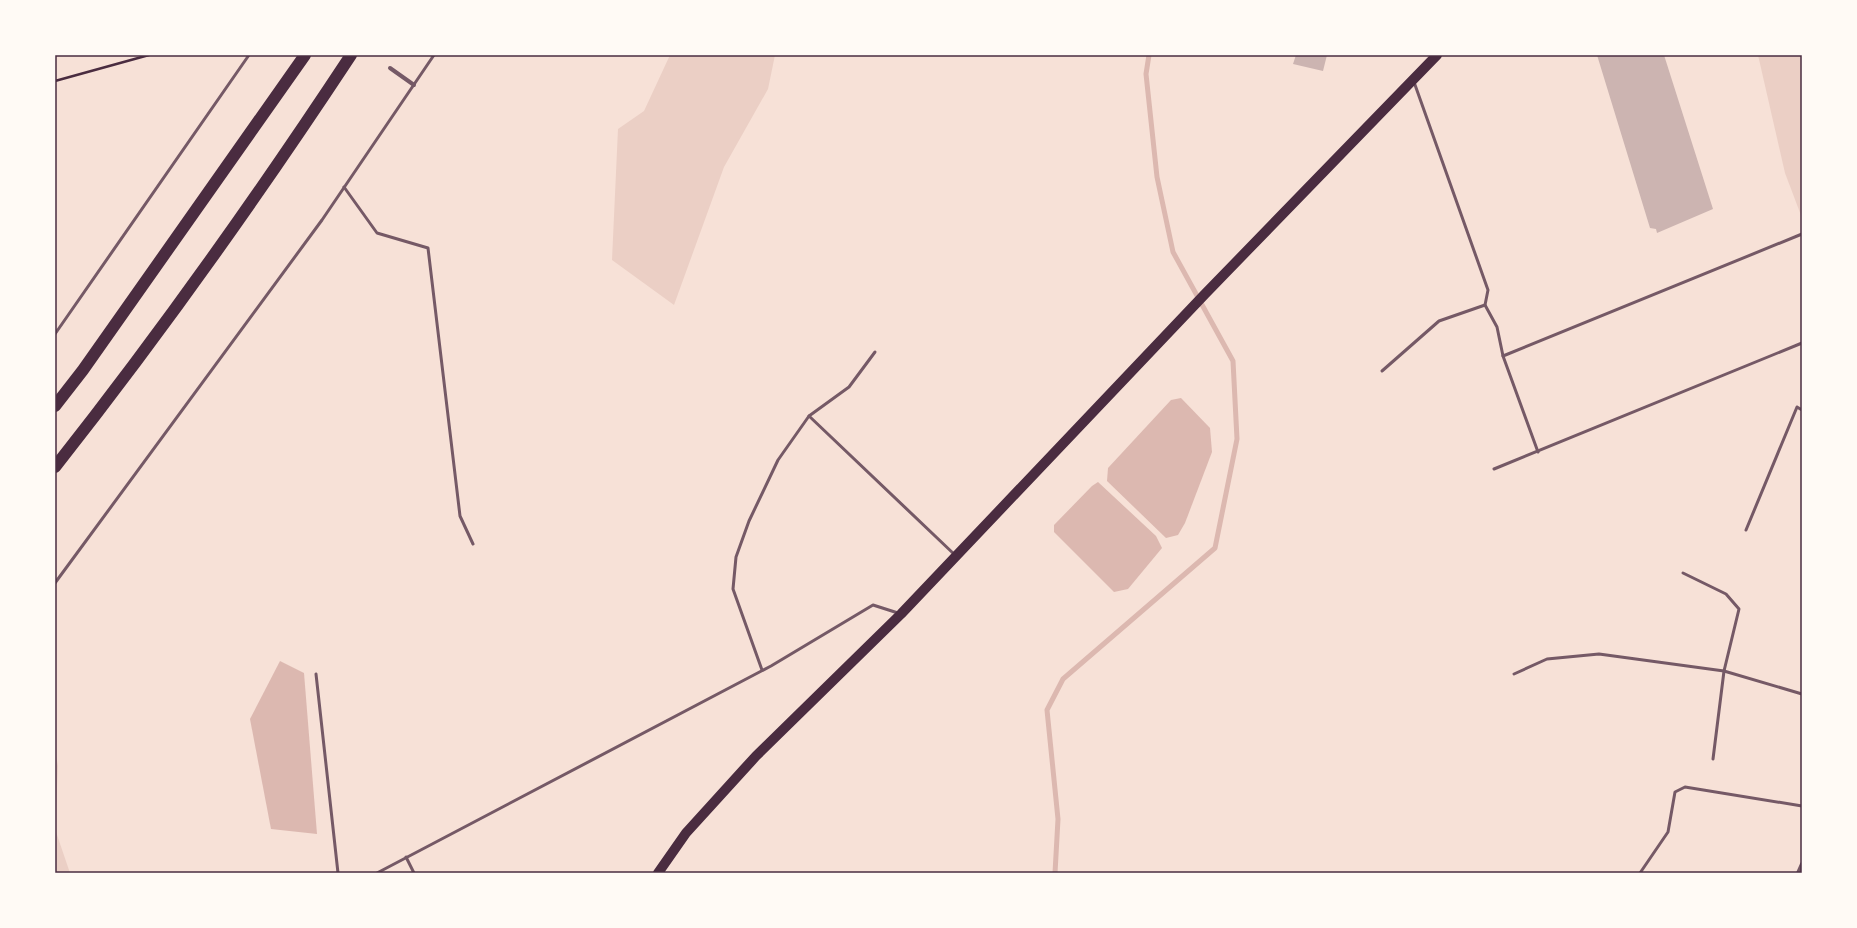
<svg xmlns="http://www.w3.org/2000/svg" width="1857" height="928" font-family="'Fira Sans',sans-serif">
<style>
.green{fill:#ebcfc5}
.water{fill:#dcb8b0}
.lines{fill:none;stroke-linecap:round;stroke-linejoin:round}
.stream{stroke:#dcb8b0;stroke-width:5}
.building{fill:#ccb4b1}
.path{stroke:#4a2c40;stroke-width:2.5}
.service{stroke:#755966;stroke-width:3}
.minor{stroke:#755966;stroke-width:4}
.primary{stroke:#4a2c40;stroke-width:10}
.motorway{stroke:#4a2c40;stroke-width:12}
.neatline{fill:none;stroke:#4a2c40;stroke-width:1.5}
</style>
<rect width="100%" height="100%" fill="#f7e1d7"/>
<g class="green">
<polygon points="670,55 775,55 768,89 724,167 674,305 612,260 618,129 644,111"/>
<polygon points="1758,55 1802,55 1802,218 1785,173"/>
<polygon points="55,750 58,766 55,829 70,873 55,873"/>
</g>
<g class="water">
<polygon points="1181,398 1210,428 1212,452 1185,523 1178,535 1166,538 1107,481 1108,468 1171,400"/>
<polygon points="1098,482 1156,536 1162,548 1128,589 1114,592 1054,532 1054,525 1092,486"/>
<polygon points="280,661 304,673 317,834 271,829 250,719"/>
</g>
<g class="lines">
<polyline class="stream" points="1055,873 1058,819 1047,710 1063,679 1215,548 1237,439 1233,361 1173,252 1157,177 1146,74 1149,55"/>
</g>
<g class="building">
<polygon points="1296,55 1327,55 1323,71 1293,64"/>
<polygon points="1597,55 1664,55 1713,209 1657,233 1656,229 1650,228"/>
</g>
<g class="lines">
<polyline class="path" points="55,81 149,55"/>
<g class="service">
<polyline points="1414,82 1488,290 1485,305 1497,327 1503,356 1538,452"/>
<polyline points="344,187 377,233 428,248 460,516 473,544"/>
<polyline points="55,334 249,55"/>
<polyline points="1503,356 1802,234"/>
<polyline points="1382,371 1439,321 1485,305"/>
<polyline points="809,416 849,387 875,352"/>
<polyline points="1494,469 1802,343"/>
<polyline points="1746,530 1797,407 1802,410"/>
<polyline points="1683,573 1726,594 1739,609 1724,671 1713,759"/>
<polyline points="55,583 322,220 434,55"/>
<polyline points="762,670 733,589 736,557 749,521 778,460 809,416 955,555"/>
<polyline points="316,674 338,873"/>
<polyline points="1514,674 1547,659 1599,654 1724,671 1802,694"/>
<polyline points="406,857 414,873"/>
<polyline points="377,873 771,666 873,605 898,613"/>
<polyline points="1640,873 1668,832 1675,792 1685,787 1802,806"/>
</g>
<g class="minor">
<polyline points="390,68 414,85"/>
<polyline points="1798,873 1802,864"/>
</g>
<polyline class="primary" points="658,873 686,833 756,756 901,614 1205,294 1437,55"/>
<g class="motorway">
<polyline points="55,406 83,370 305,55"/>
<path d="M55,467C160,334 258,196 351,55"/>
</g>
</g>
<rect width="1857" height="928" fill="none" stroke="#fffaf5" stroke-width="112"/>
<rect x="56" y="56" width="1745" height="816" class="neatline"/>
</svg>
